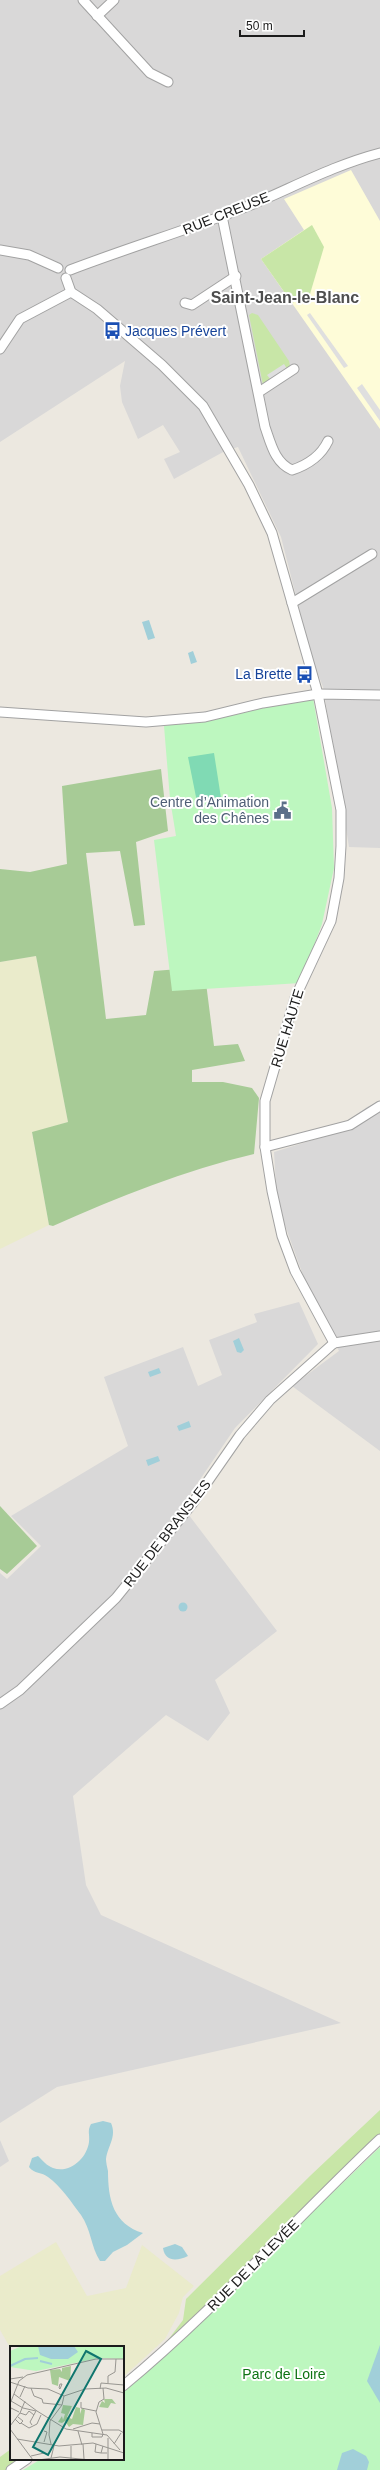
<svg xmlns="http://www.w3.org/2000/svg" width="380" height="2470" font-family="Arial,sans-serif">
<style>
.residential{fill:#d9d8d8}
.education{fill:#fefcd8}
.farmland{fill:#eaebcb}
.grass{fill:#c8e6a7}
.forest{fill:#a7cb96}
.park{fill:#bdf7bf}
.pitch{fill:#80dab4}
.parking{fill:#dfdfdf}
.water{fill:#a1cfd9}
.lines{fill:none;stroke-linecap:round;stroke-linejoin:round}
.minor-casing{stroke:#a2a2a2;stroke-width:11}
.minor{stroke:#fff;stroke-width:9}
.labels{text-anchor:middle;stroke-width:4;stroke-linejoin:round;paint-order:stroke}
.street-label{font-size:14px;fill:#1b1b1b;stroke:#fff}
.transit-label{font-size:14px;fill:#164399;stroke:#fff;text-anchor:start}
.service-label{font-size:14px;fill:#4e5e75;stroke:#fff;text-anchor:end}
.park-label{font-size:14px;fill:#0e7313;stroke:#fff}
.quarter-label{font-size:16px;font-weight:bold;fill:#4e4e4e;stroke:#fff}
.inset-river{fill:none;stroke:#a1cfd9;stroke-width:2}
.inset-road{fill:none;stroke:#989691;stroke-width:1}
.view{fill:#0f766e;fill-opacity:0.15;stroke:#0f766e;stroke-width:2}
.inset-edge{fill:none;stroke:#1b1b1b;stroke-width:2}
</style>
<rect width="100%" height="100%" fill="#ece8e0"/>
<g class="residential">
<polygon points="0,0 380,0 380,848 349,847 323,687 312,659 281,537 238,447 225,451 174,479 164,459 180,452 163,425 138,439 122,402 120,386 125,361 0,442"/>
<polygon points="380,1101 380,1451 292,1386 339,1351 308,1289 277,1203 274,1152 329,1135 367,1107"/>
<polygon points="299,1302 318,1344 235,1428 182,1506 277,1631 215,1680 230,1713 208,1741 166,1715 73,1796 86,1885 101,1915 341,2023 57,2087 0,2123 0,1573 7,1579 41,1546 11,1516 128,1446 104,1377 183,1347 198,1386 222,1375 209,1340 257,1322 254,1314"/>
<polygon points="0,2140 9,2161 0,2167"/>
</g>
<polygon class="education" points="351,170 380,221 380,429 261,259 304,230 284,199"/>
<g class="farmland">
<polygon points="36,956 68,1122 32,1133 49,1225 0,1249 0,962"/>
<polygon points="56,2242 87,2296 126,2288 142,2245 194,2286 183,2297 179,2313 165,2339 123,2377 123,2347 11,2349 0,2330 0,2276"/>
</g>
<g class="grass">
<polygon points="312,225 324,247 310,294 292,303 261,259"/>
<polygon points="252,313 258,315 289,361 290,366 287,369 284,365 268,375 271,380 263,385 249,315"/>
<polygon points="380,2110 380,2136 169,2343 168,2340 183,2320 186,2299 311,2175"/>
<polygon points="11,2449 11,2459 20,2459 6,2470 0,2470 0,2457"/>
</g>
<g class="forest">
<path d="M161,769L168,831L136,842L145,925L134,926L120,851L86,853L106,1019L146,1015L154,971L204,967L214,1046L238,1044L245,1061L192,1070V1082H223L252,1088L259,1098L254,1154C185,1170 118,1197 53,1226L49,1225L32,1132L68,1122L36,956L0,962V869L30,872L67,864L62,786Z"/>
<polygon points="0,1506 37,1546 7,1574 0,1569"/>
</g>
<g class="park">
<polygon points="313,698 332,808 334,868 322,924 300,983 172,991 154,840 176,836 170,799 164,726"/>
<polygon points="380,2147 380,2470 23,2470 41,2459 123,2459 123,2390 155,2364"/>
</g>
<polygon class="pitch" points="214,753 221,798 197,802 188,757"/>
<g class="parking">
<polygon points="310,313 348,366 344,368 307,315"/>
<polygon points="284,364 287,369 271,380 267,375"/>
<polygon points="362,384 380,410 380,421 357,388"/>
</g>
<g class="water">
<polygon points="149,620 155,638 148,640 142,622"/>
<polygon points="193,651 197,662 191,664 188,653"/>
<polygon points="239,1338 244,1350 241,1353 237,1352 233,1341"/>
<polygon points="159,1368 161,1373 150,1377 148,1372"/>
<polygon points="189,1421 191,1427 179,1431 177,1426"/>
<polygon points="158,1456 160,1461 148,1466 146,1460"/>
<circle cx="183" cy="1607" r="4.5"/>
<path d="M103,2121L111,2123C117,2137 108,2145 106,2159C106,2162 107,2167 108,2171C108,2199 113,2224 143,2233L127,2245L113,2252L105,2261H100C91,2247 91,2229 81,2215C72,2203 60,2185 48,2177C42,2172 34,2174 29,2167L32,2158L38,2156C42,2160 47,2166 53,2168C70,2174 87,2158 89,2142C90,2134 87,2131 91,2124Z"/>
<path d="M175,2244L182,2247L188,2256C177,2261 165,2262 163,2248Z"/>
<polygon points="380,2345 380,2403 367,2381"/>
<polygon points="353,2449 366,2456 369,2462 367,2470 337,2470 342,2453"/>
</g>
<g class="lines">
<defs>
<g id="minor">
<polyline points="83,0 150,73 168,82"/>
<polyline points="97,16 114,0"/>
<path d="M222,216L265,427C271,444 275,463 292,470C307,465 321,456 328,441"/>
<polyline points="0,250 29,255 58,268"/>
<path d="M70,270C130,247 191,229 251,205C294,187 334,165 380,153"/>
<polyline points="66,278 71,292 97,309 162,365 203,406 249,485 272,533 318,694 341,810 341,846 339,878 331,921 295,998 265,1101 265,1147 272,1191 282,1236 295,1271 334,1343"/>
<polyline points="185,303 192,305 236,276"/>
<polyline points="0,349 20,319 71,292"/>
<polyline points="259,392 294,369"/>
<polyline points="292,603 372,554"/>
<polyline points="0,712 146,722 205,717 263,703 318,694 380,695"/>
<polyline points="265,1147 350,1125 380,1106"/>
<polyline points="334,1343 380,1336"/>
<polyline points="0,1704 20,1690 116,1598 192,1504 240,1435 270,1400 334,1343"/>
<path d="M123,2386C215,2310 293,2221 380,2139"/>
<polyline points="11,2470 27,2459"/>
</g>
</defs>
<use href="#minor" class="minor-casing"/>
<use href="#minor" class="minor"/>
</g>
<defs>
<symbol id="bus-bare" viewBox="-9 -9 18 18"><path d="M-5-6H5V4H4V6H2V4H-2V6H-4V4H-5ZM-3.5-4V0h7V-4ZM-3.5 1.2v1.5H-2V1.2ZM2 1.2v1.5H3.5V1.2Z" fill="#1a4fb4" stroke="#fff" stroke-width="2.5" paint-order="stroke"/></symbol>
<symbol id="civic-bare" viewBox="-9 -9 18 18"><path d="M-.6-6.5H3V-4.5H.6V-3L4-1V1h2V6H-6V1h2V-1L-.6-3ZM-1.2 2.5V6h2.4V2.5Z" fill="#5c6f8a" stroke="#fff" stroke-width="2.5" paint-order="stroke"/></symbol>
</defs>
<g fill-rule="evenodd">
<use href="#bus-bare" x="100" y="318" width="25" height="25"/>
<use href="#bus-bare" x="292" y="662" width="25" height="25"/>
<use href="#civic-bare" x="270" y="798" width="25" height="25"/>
</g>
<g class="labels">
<g class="street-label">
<text transform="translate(226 213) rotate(-22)" y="5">RUE CREUSE</text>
<text transform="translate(287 1028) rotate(-73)" y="5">RUE HAUTE</text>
<text transform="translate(167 1533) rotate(-52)" y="5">RUE DE BRANSLES</text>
<text transform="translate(253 2265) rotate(-45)" y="5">RUE DE LA LEVÉE</text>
</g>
<g class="transit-label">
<text x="125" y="336">Jacques Prévert</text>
<text x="292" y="679" text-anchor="end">La Brette</text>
</g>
<g class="service-label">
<text x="269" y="807">Centre d’Animation<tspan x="269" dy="16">des Chênes</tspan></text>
</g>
<g class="park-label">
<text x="284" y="2379">Parc de Loire</text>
</g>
<g class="quarter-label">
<text x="285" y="303">Saint-Jean-le-Blanc</text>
</g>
</g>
<g transform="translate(10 2346)">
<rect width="114" height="114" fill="#ece8e0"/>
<path d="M61,20L60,35L49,31L48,40L42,38L40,24L50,23L52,26V22ZM94,53H102L106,58L101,57L98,62L89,61L92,55L95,57ZM53,59L62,60L57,71L62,73L66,61L70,62V68L72,62L75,64L73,79L63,78L59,81L55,75L52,77L48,76L52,70L53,74L55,68L51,67Z" fill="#a7cb96"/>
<path d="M12,0H114V13L89,12L26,25L0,21V5Z" fill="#bdf7bf"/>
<path d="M28,0H64L68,6L58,13H41L30,9Z" fill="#a1cfd9"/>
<path class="inset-river" d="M30,15L42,18M0,20L15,13L28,12"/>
<path class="inset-road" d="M0,33L13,31M0,36L18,42L38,43L54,50M98,37V30L105,26L106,13M50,38H52L50,43L49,42ZM21,42L24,50L32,53L33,57L52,59M90,43L91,37L114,39M4,48L27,65M54,50L75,43L96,42L114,47M10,51L15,40M1,55L13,62L26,65M71,56V62L86,65M0,58L9,35L17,29L86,13H114M27,65L56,83L97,89L110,104M0,66L1,62L9,66M10,67L15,55M5,73L10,78L13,75L8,71M11,77L19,82L27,78L31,69M22,79L20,76L26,65M0,80L10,67L16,69L19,65L24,69M0,83L23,114M63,83L82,77L90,78M92,84H109L114,87M68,85L72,99M82,87V91H92L93,88M93,88L86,66L89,56L94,53L93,42M98,92V114M7,93L49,100L83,97L114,107M34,96L37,86L34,85M41,98L39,89L40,75L52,59L54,50M73,98L74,113M86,98L85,106L91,107M104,98L111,87M61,100V113M93,100L91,107H97M21,110L34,107M41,112L44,100M28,114L50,111L81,114"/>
<path class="view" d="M76,5L91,13L38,109L23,101Z"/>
<rect width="114" height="114" class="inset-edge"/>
</g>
<path d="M240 30v6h64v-6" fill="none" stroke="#1b1b1b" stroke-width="2"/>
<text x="246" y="30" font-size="12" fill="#1b1b1b" stroke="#ffffff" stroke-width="3" paint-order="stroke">50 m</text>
</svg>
